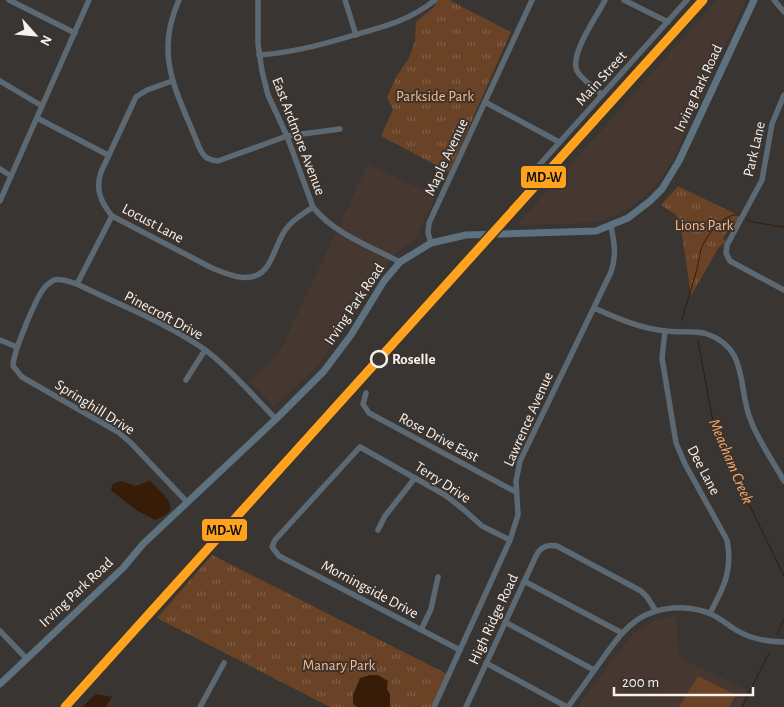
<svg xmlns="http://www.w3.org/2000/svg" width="784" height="707" font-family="'Alegreya Sans',sans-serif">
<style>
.built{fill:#463830}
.grass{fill:#6a4326}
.park{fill:url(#park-tufts)}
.water{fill:#371c07}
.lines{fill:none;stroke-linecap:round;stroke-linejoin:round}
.stream{stroke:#371c07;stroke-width:1}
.minor{stroke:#5d6972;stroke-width:5.5}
.major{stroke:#5d727e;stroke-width:7}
.rail-1-casing{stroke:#3c342e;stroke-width:12}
.rail-1{stroke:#ffa21d;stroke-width:9}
.stop-dot{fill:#3c342e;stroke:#f7f1ee;stroke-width:2.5}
.labels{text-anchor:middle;stroke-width:4;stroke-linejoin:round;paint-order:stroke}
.street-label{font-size:15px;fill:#f7f1ee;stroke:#3c342e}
.park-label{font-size:15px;fill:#fdb989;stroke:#3c342e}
.stop-label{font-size:15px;font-weight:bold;fill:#f7f1ee;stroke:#3c342e;text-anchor:start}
.water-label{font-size:16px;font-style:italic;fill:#fda96b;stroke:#3c342e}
.line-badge{stroke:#3c342e;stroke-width:2}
.pale-badge-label{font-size:14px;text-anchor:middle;font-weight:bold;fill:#111}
</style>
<defs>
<pattern id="park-tufts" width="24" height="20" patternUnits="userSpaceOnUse" patternTransform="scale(1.25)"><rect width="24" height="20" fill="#6a4326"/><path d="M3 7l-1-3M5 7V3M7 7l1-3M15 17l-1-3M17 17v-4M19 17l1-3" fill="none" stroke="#805f46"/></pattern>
</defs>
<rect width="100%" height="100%" fill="#383532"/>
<g class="built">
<polygon points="717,0 746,0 674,158 657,184 644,197 629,208 613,216 596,222 587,223 517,225"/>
<polygon points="368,164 436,196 415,240 396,253 385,267 353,317 317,366 274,407 250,382 281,349"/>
<polygon points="676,616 679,658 747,689 741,707 577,707 633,633 655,620"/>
</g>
<polygon class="grass" points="698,676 736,695 729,707 679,707"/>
<g class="park">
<polygon points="436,0 449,0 511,32 449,172 381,136 393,109 387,98 396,77 409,58 415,41 416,22 436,5 435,3"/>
<polygon points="678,186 742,217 737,227 731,224 723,239 726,242 719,247 691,296 680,221 676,215 661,205"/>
<polygon points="212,555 447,674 431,707 330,707 157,618"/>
</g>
<g class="water">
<path d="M121,481L135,486L150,481C163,495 186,509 155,520L136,510L112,491L111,488L113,484Z"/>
<polygon points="370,675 378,675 388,681 387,689 390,694 390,707 357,707 353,704 353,695 360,678"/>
<polygon points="96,694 112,697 106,707 82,707"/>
</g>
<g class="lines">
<g class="stream">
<polyline points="746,219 752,222 784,227"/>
<path d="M682,321C685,306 691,291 695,276C698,267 699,258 701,249C706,236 724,212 739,215"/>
<polyline points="698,341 714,427 725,455 784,576"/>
<polyline points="777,635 784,619"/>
<polyline points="742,707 769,653"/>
</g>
<g class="minor">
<polyline points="9,0 75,33"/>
<path d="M179,0C153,57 178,93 199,147C203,156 207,160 218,161L287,136L340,129"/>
<path d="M258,0V44L262,71L268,95L287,136L313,207C333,233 371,247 400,262"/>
<polyline points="345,0 356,35"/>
<polyline points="624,0 668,22"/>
<polyline points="774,0 784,12"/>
<path d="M259,55C292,53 322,45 354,35C383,27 411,20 435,0"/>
<polyline points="0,81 42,106"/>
<path d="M172,81L147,90L136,97L101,172C95,190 101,202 112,216L212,268C231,276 255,286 268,265C275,254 278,240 286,229C293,219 303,214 313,207"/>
<path d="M602,95C595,88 582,80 577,71C569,54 598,15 605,0"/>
<polyline points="784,95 772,124 762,180 727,245 726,253 730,261 784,290"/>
<polyline points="485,102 559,142"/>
<polyline points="37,118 108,155"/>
<polyline points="0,169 11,176"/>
<polyline points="533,172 687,0"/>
<polyline points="0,201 89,0"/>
<polyline points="431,243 428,233 429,223 532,0"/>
<polyline points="77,284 112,216"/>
<path d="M594,308C617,318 641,329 666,331C679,333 695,330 707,334C750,349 737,389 751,421C759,442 773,461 784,481"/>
<path d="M665,331L662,358L676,443L685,464L727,540C733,570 724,587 710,613"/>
<polyline points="0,340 17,347"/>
<polyline points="186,380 205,350"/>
<polyline points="366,393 363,404 369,413 516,492"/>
<path d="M187,502L131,443L118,432L22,377L13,366C13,353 36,297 45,287C47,284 51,282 54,280C61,278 70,282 77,284C119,305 165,322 204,349C229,367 254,397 276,419"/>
<polyline points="378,530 385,516 415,478"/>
<polyline points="524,581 622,633"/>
<polyline points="505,622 594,670"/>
<polyline points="421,630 431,609 438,577"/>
<polyline points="0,631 26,658"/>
<polyline points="460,650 279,556 272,547 275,540 360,447 445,495 463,509 482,526 510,540"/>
<polyline points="486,663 567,707"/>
<polyline points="200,707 224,663"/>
<path d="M434,707L510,540L518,515L516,481L520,461L611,272C617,255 614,242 611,226"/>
<path d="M466,707L536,556C540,547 547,544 557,546L641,591L647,597L656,611"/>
<path d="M568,707C581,689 593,672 606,654C615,642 624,629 637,620C657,606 688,604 711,614C720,618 728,625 736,630C751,639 767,642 784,642"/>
</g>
<polyline class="major" points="0,684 123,568 143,544 277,418 324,371 351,335 384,281 400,262 431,243 466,235 596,231 628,218 650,201 662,189 679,161 754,0"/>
<defs>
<polyline id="rail-1" points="65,707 703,0"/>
</defs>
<use href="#rail-1" class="rail-1-casing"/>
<use href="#rail-1" class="rail-1"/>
</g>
<circle class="stop-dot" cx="379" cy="359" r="8"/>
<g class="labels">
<g class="street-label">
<text transform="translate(601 78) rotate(-48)" y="5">Main Street</text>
<text transform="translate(698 88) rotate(-65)" y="5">Irving Park Road</text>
<text transform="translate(299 136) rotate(69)" y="5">East Ardmore Avenue</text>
<text transform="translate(754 149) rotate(-77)" y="5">Park Lane</text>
<text transform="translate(446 157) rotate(-65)" y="5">Maple Avenue</text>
<text transform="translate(153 223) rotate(28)" y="5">Locust Lane</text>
<text transform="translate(354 304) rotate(-56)" y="5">Irving Park Road</text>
<text transform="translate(164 315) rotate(28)" y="5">Pinecroft Drive</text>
<text transform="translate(95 407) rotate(32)" y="5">Springhill Drive</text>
<text transform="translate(528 419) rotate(-66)" y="5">Lawrence Avenue</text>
<text transform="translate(439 437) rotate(28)" y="5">Rose Drive East</text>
<text transform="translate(704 470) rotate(62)" y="5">Dee Lane</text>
<text transform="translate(443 482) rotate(33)" y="5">Terry Drive</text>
<text transform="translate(370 589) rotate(28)" y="5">Morningside Drive</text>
<text transform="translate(76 592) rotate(-43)" y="5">Irving Park Road</text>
<text transform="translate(493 619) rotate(-65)" y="5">High Ridge Road</text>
</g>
<g class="park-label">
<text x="435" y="101">Parkside Park</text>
<text x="704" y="230">Lions Park</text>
<text x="339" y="670">Manary Park</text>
</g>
<g class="stop-label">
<text x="392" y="364">Roselle</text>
</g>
<g class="water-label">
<text transform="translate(732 461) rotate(67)" y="6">Meacham Creek</text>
</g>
</g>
<g class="line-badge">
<rect x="520" y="165" width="47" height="24" rx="5" fill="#ffa21d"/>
<rect x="201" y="518" width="47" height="24" rx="5" fill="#ffa21d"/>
</g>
<g class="pale-badge-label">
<text x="544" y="182">MD-W</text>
<text x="224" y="535">MD-W</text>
</g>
<g transform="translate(35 35) rotate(117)" stroke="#3c342e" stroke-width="4" paint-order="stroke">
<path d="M0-4L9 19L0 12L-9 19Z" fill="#f7f1ee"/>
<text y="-8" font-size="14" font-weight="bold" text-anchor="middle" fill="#f7f1ee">N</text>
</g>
<path d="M614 687v8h139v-8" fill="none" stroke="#f7f1ee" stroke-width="2.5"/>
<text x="622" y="687" font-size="15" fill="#f7f1ee" stroke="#3c342e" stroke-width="4" paint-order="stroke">200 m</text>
</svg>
